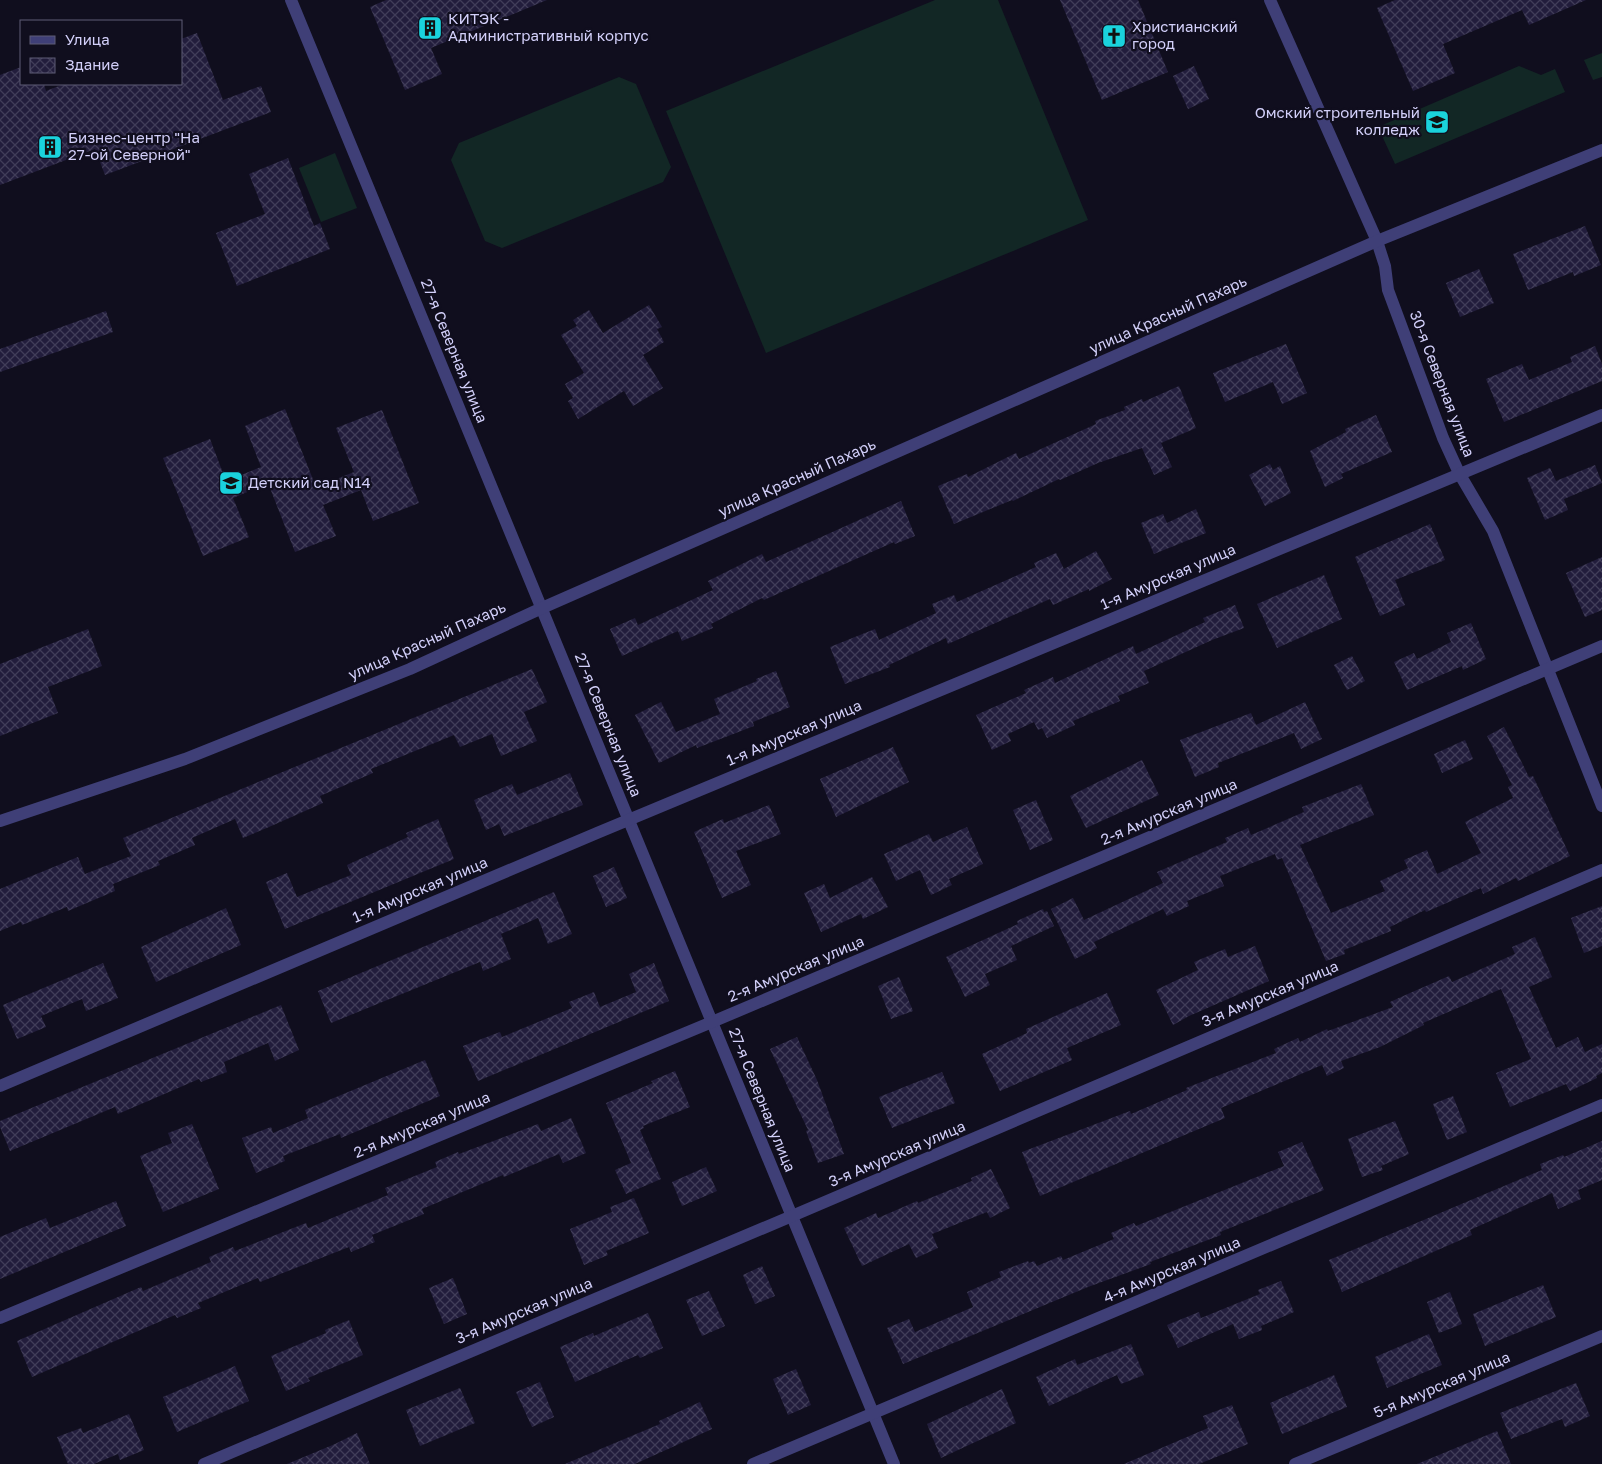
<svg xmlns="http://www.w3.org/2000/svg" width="1602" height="1464" font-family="'Golos Text',sans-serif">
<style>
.grass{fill:#122725}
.building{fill:url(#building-cross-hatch)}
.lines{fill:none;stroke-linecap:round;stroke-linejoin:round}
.minor{stroke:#3f3f77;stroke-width:12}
.labels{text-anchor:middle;stroke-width:4.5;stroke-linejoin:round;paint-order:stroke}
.poi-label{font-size:15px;fill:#d3d0fa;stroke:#100e1e;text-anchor:start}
.street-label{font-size:15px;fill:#d3d0fa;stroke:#100e1e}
</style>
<defs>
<pattern id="building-cross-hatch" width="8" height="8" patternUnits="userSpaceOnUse" patternTransform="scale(1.25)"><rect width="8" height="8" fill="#221d3c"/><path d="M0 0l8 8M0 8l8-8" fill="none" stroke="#413d59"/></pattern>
</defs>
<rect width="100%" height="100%" fill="#100e1e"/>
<g class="grass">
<polygon points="935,0 998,0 1088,220 766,353 666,111"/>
<polygon points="1602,53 1602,77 1593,80 1584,60"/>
<polygon points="1519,66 1541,75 1555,69 1565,92 1395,164 1378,127"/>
<polygon points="619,77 636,84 671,167 663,182 502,248 485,241 451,160 459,143"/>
<polygon points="335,153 357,208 321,222 299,168"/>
</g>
<g class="building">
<polygon points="386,0 547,0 431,48 442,74 405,90 370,7"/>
<polygon points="1060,0 1138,0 1168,72 1102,100"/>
<polygon points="1395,0 1586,0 1529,25 1522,10 1443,44 1455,73 1413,91 1377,8"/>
<polygon points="197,33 223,100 261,86 271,112 105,175 95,149 0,185 0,75 21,67 21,84 44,84 46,91 64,84 181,84 181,39"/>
<polygon points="1194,66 1209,99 1188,109 1173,76"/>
<polygon points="288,158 314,226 320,223 330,249 237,286 216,233 265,214 249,174"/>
<polygon points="1585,226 1601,265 1574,276 1573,272 1528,290 1513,254"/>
<polygon points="1479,269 1494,303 1460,317 1446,283"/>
<polygon points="649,305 662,327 657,329 664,342 643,355 663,388 633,406 624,391 578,419 568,401 573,398 565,384 584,373 561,335 577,326 573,320 589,310 603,333"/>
<polygon points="106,311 113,332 0,372 0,349"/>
<polygon points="1286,344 1307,393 1282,404 1273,382 1225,402 1213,373"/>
<polygon points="1595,346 1602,364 1602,381 1504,422 1486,379 1522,364 1529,380 1572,362 1570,357"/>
<polygon points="1179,386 1196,428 1161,443 1172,467 1154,475 1142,448 1098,463 1060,480 1059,479 1013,501 1012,500 954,524 938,486 967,474 968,477 1016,453 1019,459 1096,424 1095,421 1125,410 1124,407 1142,399 1143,402"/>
<polygon points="285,409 316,487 354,472 336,428 382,410 419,503 373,521 361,490 323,505 336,536 295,552 268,483 233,498 249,537 203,556 163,458 210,439 226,481 261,467 245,426"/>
<polygon points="1376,415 1392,452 1341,474 1343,478 1325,487 1310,451 1346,432 1345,429"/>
<polygon points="1270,464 1273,470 1280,466 1291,493 1265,506 1249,475"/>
<polygon points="1595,465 1602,483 1564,499 1568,510 1545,520 1527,478 1550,468 1556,481"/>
<polygon points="901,501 915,536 895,544 894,542 764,600 762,598 711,624 713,628 682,641 678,631 622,656 610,629 635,618 638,625 713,590 708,581 762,554 766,562"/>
<polygon points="1196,509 1206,533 1154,554 1141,523 1163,514 1167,523"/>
<polygon points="1430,524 1445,560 1395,580 1405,605 1380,616 1355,557"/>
<polygon points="1096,551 1112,579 1089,591 1089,589 1053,605 1050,599 948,644 946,638 889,665 890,667 845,684 830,647 875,629 879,640 936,613 932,604 954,595 957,602 1036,567 1034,563 1056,553 1064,569"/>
<polygon points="1602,557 1602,610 1585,617 1566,573"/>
<polygon points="1324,575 1342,619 1277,648 1257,604"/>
<polygon points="1235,605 1244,628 1212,640 1144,671 1149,683 1118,696 1120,701 1073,721 1075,725 1047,738 1042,728 1038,730 1034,722 1008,734 1011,741 992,750 976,715 1026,693 1024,690 1053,677 1055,683 1133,646 1136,654 1205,622 1203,618"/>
<polygon points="1471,623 1486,659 1463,670 1462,666 1407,690 1394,662 1414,653 1417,659 1451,642 1447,633"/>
<polygon points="88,629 102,666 48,687 58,713 0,736 0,664"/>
<polygon points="1352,656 1365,681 1347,690 1334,665"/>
<polygon points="532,669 547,702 524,712 537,741 501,756 492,734 460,747 454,735 371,769 373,773 320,796 323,803 269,827 243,838 235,819 192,838 195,845 158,861 160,865 113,884 115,891 68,911 67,907 22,925 21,922 0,931 0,889 78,857 85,874 131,856 123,838"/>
<polygon points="776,671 790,707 753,722 754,726 697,748 696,745 659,763 635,715 661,702 676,732 720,714 714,699 757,681 756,679"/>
<polygon points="1305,702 1322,739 1301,749 1294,733 1218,763 1219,767 1195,777 1180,740 1251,713 1256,725"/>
<polygon points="1504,727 1529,777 1533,776 1570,856 1518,881 1516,878 1483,894 1481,888 1426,912 1425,910 1390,927 1391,931 1344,950 1345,954 1326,961 1282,858 1277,860 1275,854 1220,876 1224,886 1187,901 1189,906 1167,916 1163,909 1094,942 1097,948 1075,959 1051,909 1073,898 1084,920 1163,883 1157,872 1227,842 1225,838 1248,828 1251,835 1304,812 1302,807 1361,784 1374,815 1300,845 1331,913 1385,891 1380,881 1408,868 1404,860 1427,850 1437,874 1481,853 1465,822 1513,798 1508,787 1512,785 1487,736"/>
<polygon points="1465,740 1473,759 1442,773 1434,754"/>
<polygon points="893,747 909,782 836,817 820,779"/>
<polygon points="1142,760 1159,795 1086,828 1070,796"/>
<polygon points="570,773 583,805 504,836 499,824 486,830 474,800 512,784 517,795"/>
<polygon points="1036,800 1053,840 1030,850 1013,810"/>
<polygon points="769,805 781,834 736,851 751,885 722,898 694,832 723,819 724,823"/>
<polygon points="438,819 454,859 285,929 266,882 287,873 297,897 351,875 347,865 408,837 406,833"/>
<polygon points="967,827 983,864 949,879 952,885 931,895 920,870 896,881 884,854 929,834 933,842"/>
<polygon points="614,867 627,898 606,907 593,876"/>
<polygon points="872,877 888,907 863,919 861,914 821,932 804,893 824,884 830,898"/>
<polygon points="554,892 572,934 548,944 538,918 501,934 511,959 483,971 480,962 331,1023 318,991"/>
<polygon points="1602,906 1602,946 1584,953 1571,918"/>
<polygon points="226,908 241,945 156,982 141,947"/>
<polygon points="1043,909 1044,912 1047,911 1054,926 1011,946 1017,960 985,974 990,985 965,997 946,957 1018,924 1017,921"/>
<polygon points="1535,937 1552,977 1529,987 1556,1048 1578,1037 1585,1052 1602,1044 1602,1073 1596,1076 1597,1078 1570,1091 1566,1084 1510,1107 1496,1073 1531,1059 1501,989 1423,1023 1424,1025 1380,1047 1341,1061 1344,1068 1327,1076 1322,1065 1221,1108 1225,1118 1040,1196 1022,1152 1130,1111 1131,1114 1187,1090 1186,1088 1276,1053 1274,1049 1298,1038 1300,1042 1327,1029 1328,1031 1393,1007 1390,1002 1410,993 1449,976 1452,982 1515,954 1512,947"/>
<polygon points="1255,946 1269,981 1189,1016 1173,1025 1156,990 1198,970 1194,962 1225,949 1228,957"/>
<polygon points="103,963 118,998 86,1011 82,999 41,1016 46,1027 17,1039 3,1005"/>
<polygon points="654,963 669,1001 478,1081 463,1046 500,1032 502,1037 572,1008 569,1002 594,992 600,1007 636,992 629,974"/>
<polygon points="899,977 913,1011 891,1019 878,986"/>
<polygon points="1107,993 1121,1025 1067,1048 1072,1060 1000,1091 982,1054 1027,1033 1026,1029"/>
<polygon points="281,1005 299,1050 275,1061 268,1043 224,1062 227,1072 201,1082 199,1079 118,1114 115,1107 10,1151 0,1127 0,1121"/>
<polygon points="797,1037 817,1080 844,1154 818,1163 806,1131 808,1130 770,1049"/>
<polygon points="425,1060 440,1096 341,1138 340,1134 283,1156 285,1161 256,1173 242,1138 271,1127 273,1133 308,1118 305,1110"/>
<polygon points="675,1071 690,1107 643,1126 644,1128 640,1130 661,1179 626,1194 615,1170 631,1163 606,1103 653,1083 651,1081"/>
<polygon points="942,1072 955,1103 892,1128 879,1097"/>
<polygon points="1453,1096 1467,1132 1447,1140 1433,1104"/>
<polygon points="571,1118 586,1153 563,1163 559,1154 504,1177 503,1175 422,1209 424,1214 372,1235 375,1242 351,1252 349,1247 260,1282 258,1278 198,1303 201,1308 177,1318 175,1315 32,1377 17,1341 141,1287 143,1291 211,1262 209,1257 233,1247 235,1251 306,1223 308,1228 388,1195 385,1188 437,1167 435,1162 458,1152 459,1154 538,1124 541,1131"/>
<polygon points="1395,1121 1409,1154 1381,1166 1383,1170 1362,1177 1348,1139"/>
<polygon points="192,1124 219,1189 163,1212 140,1156 172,1143 168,1133"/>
<polygon points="1602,1141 1602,1180 1578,1190 1581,1199 1558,1209 1552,1193 1470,1230 1472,1235 1342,1292 1329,1260 1542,1170 1540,1164 1563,1155 1564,1157"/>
<polygon points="1302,1142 1324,1190 1220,1232 1221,1235 1150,1262 1151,1264 1088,1287 903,1364 887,1328 909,1319 915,1332 973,1307 967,1292 1001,1277 999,1272 1028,1261 1029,1263 1034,1261 1037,1266 1061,1256 1063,1260 1114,1239 1111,1233 1134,1223 1136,1226 1284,1166 1278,1152"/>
<polygon points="706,1167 717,1191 682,1206 672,1182"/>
<polygon points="991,1169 1010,1208 990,1218 987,1212 932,1234 938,1248 916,1258 909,1244 862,1266 844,1228 876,1213 878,1218 917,1201 918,1203 972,1181 971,1178"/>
<polygon points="634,1198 649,1233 606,1251 608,1255 584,1265 570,1229 612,1212 610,1207"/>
<polygon points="116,1201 126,1226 0,1279 0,1237 46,1218 50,1228"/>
<polygon points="762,1266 775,1296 755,1304 743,1275"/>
<polygon points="453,1278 467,1314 444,1324 429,1288"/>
<polygon points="1281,1281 1294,1312 1261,1326 1262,1330 1239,1339 1233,1324 1178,1348 1167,1325 1199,1312 1201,1318 1260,1294 1258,1290"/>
<polygon points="1543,1285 1556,1317 1485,1346 1473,1314"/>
<polygon points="709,1291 725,1326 702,1336 686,1300"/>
<polygon points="1450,1292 1462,1324 1439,1333 1427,1302"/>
<polygon points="648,1313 663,1348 640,1358 638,1355 575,1382 560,1347 593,1333 594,1336"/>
<polygon points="349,1320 363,1355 308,1378 310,1381 286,1391 271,1356 326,1333 325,1330"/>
<polygon points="1429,1334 1442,1365 1387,1388 1375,1357"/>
<polygon points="1131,1344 1144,1375 1121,1384 1117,1375 1049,1406 1036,1377 1075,1359 1077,1365"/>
<polygon points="235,1366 249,1401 177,1432 163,1397"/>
<polygon points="796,1369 811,1405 788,1415 773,1379"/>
<polygon points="1334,1375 1347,1407 1282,1434 1270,1403"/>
<polygon points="540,1382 554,1417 532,1427 516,1392"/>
<polygon points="1576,1383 1590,1416 1565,1427 1562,1419 1511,1439 1500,1413"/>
<polygon points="460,1388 475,1423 420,1446 406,1410"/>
<polygon points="1002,1389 1016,1423 941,1458 927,1424"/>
<polygon points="700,1402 712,1429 635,1464 565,1464 660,1424 659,1421"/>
<polygon points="1232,1405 1248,1444 1199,1464 1124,1464 1208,1428 1203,1416"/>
<polygon points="129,1414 144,1450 120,1460 118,1454 94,1464 68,1464 57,1437 81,1428 83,1433"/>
<polygon points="1497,1431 1511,1464 1417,1464"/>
<polygon points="357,1433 370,1464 287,1464 335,1444"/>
</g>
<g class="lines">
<g class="minor">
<polyline points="291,0 894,1464"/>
<polyline points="1270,0 1377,241 1385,266 1388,290 1443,438 1459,473 1493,531 1602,806"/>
<polyline points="0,821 185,759 410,669 542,608 1377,241 1602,150"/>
<polyline points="0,1086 597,833 1602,415"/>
<polyline points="0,1318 712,1022 1602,646"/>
<polyline points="204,1464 792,1216 1602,870"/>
<polyline points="753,1464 1602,1105"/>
<polyline points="1295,1464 1602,1336"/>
</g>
</g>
<defs>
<symbol id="building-square" viewBox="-11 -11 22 22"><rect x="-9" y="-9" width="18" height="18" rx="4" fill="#1ad2dc" stroke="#100e1e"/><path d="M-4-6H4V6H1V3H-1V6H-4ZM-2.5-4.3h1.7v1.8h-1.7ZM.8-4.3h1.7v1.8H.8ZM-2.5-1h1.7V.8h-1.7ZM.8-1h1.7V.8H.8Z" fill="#111"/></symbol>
<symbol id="church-square" viewBox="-11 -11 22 22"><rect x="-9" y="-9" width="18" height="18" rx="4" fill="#1ad2dc" stroke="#100e1e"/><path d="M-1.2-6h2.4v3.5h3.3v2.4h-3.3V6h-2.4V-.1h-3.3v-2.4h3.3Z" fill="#111"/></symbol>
<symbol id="university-square" viewBox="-11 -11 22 22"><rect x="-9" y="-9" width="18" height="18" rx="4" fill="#1ad2dc" stroke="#100e1e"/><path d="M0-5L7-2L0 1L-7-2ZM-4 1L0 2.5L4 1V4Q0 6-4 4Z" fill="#111"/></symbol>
<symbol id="school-square" viewBox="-11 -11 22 22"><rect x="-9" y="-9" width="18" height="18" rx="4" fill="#1ad2dc" stroke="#100e1e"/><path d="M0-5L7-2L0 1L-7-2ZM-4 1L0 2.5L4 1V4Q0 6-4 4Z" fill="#111"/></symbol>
</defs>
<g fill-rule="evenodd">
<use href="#building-square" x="416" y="14" width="28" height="28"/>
<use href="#church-square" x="1100" y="22" width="28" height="28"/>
<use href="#university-square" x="1423" y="108" width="28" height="28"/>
<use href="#building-square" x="36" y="133" width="28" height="28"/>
<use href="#school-square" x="217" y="469" width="28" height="28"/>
</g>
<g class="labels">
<g class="poi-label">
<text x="448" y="24">КИТЭК -<tspan x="448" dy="17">Административный корпус</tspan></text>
<text x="1132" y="32">Христианский<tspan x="1132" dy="17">город</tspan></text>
<text x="1420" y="118" text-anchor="end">Омский строительный<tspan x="1420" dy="17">колледж</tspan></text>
<text x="68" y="143">Бизнес-центр "На<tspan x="68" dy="17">27-ой Северной"</tspan></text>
<text x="248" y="488">Детский сад N14</text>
</g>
<g class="street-label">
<text transform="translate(1168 315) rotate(-24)" y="5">улица Красный Пахарь</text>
<text transform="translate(454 351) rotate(68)" y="5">27-я Северная улица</text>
<text transform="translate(1442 384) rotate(69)" y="5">30-я Северная улица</text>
<text transform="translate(797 478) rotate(-24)" y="5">улица Красный Пахарь</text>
<text transform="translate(1168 577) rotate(-23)" y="5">1-я Амурская улица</text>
<text transform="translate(427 641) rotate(-24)" y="5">улица Красный Пахарь</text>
<text transform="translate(608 725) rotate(68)" y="5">27-я Северная улица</text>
<text transform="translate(794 733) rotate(-23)" y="5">1-я Амурская улица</text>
<text transform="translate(1169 812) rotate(-23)" y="5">2-я Амурская улица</text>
<text transform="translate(420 890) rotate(-23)" y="5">1-я Амурская улица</text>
<text transform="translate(796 969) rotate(-23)" y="5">2-я Амурская улица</text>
<text transform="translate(1270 994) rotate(-23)" y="5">3-я Амурская улица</text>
<text transform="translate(762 1100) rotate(68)" y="5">27-я Северная улица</text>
<text transform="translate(422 1125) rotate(-23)" y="5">2-я Амурская улица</text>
<text transform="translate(897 1154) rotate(-23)" y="5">3-я Амурская улица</text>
<text transform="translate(1172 1270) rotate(-23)" y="5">4-я Амурская улица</text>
<text transform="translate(524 1311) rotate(-23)" y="5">3-я Амурская улица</text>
<text transform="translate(1442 1385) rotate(-23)" y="5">5-я Амурская улица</text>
</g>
</g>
<rect x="20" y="20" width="162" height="65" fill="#100e1e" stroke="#5e5c76"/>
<rect x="30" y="36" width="25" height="8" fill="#3f3f77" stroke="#5e5c76"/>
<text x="65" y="45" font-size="15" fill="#d3d0fa">Улица</text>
<rect x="30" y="58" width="25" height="15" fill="url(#building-cross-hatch)" stroke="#5e5c76"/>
<text x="65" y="70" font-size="15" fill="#d3d0fa">Здание</text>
</svg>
